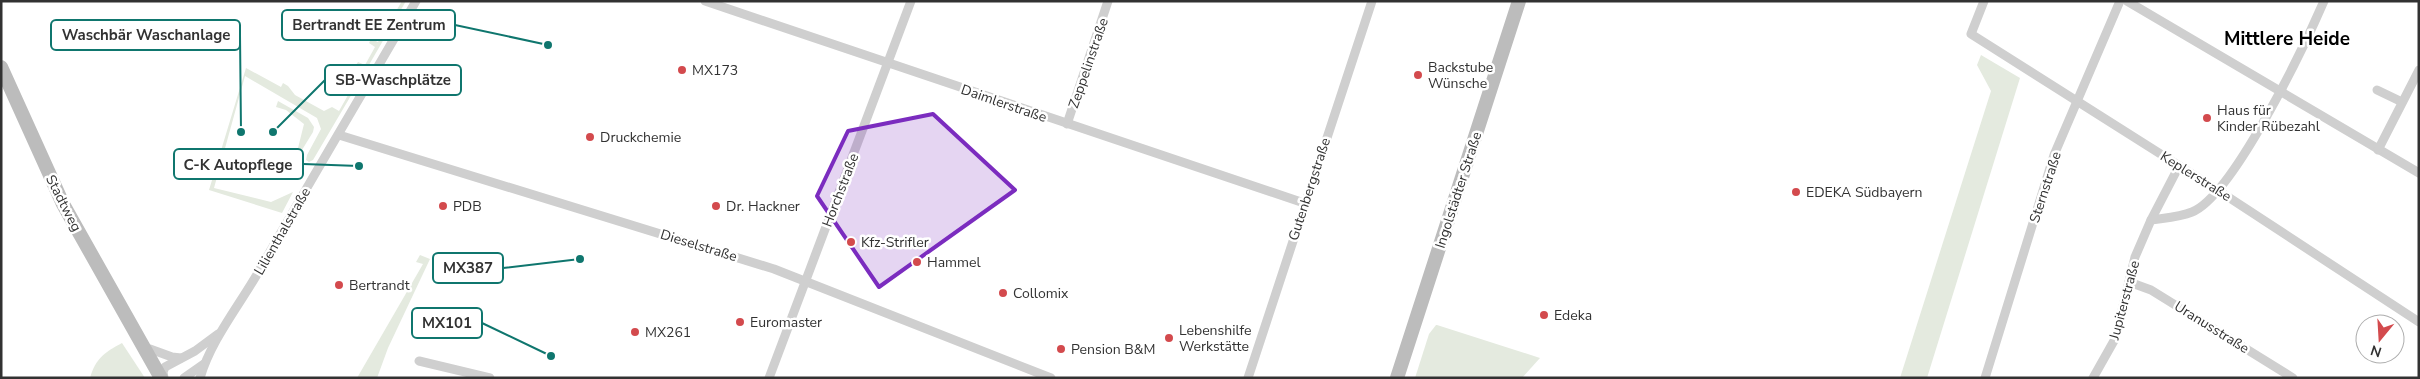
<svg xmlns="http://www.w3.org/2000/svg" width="2420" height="379" font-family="'Nunito Sans',sans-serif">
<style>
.green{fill:#e4eadf}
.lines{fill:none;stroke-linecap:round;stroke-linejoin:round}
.street{stroke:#cfcfcf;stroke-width:9}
.secondary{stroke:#bcbcbc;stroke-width:14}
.marked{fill:#7b2cbf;fill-opacity:0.2;stroke:#7b2cbf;stroke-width:4;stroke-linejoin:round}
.poi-dot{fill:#d34a4d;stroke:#fff;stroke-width:2}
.labels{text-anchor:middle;stroke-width:5;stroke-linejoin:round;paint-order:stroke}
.street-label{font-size:14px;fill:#323232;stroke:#fff}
.poi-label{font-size:14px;fill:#323232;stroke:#fff;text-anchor:start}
.district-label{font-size:19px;font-weight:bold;fill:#000;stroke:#fff}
.leader{fill:none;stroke:#0f766e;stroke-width:2}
.callout-dot{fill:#0f766e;stroke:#fff;stroke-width:2}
.callout{fill:#fff;stroke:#0f766e;stroke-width:2}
.callout-label{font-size:15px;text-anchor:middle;font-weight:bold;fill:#323232}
</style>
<rect width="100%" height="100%" fill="#fff"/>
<g class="green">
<polygon points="402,1 406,1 366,70 356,65 358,62 365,65 375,47 369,43 371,39 378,42"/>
<polygon points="1981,55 2020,78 1927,378 1900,378 1991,91 1977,65"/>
<polygon points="246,68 281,87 283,83 288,86 295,95 324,111 332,107 339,111 352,88 345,84 347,82 356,87 313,160 309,162 306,160 307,155 321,129 317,118 245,76 214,188 271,202 293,192 282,213 209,190"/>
<polygon points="278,101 308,118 314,127 313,132 294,163 288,158 289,155 296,156 304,124 286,110 276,107"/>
<polygon points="420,255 430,259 388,348 377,378 357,378 423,264 416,262"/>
<polygon points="1436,325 1437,325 1540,358 1522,378 1415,378 1429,334"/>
<path d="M122,343L145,378H90C95,359 105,352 122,343Z"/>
</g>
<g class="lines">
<g class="street">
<polyline points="705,1 1304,203"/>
<polyline points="1984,1 1971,34 2219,191 2419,322"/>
<polyline points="2127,1 2419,173"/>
<polyline points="2377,90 2402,102"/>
<polyline points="1067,124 1108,1"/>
<polyline points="339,135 774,269 1051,378"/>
<polyline points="2378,150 2419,70"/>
<polyline points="2151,220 2179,166"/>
<polyline points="2129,282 2151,290 2293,378"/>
<polyline points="150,349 172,357 181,358"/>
<polyline points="419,361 490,378"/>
<polyline points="164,378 163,372 165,367 195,351 218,334"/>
<polyline points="184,378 204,364"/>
<path d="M200,378C211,340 239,306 259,271C310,181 364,91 416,1"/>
<polyline points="769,378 911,1"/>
<polyline points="1248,378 1372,1"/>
<polyline points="1985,378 2054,155 2120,1"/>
<path d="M2093,378L2115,339L2135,257L2151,220C2164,218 2180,217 2192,212C2233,196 2305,45 2324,1"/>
</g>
<g class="secondary">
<polyline points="1,67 63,204 161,378"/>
<polyline points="1397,378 1519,1"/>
</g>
</g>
<path class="marked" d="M933,114L1015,190L879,287L817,196L848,131Z"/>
<g class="poi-dot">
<circle cx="682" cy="70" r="5"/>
<circle cx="1418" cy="75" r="5"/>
<circle cx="2207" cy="118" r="5"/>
<circle cx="590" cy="137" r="5"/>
<circle cx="1796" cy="192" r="5"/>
<circle cx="443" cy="206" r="5"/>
<circle cx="716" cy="206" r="5"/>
<circle cx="851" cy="242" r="5"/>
<circle cx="917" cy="262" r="5"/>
<circle cx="339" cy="285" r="5"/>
<circle cx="1003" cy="293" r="5"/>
<circle cx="1544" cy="315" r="5"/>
<circle cx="740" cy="322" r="5"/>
<circle cx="635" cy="332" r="5"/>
<circle cx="1169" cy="338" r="5"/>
<circle cx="1061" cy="349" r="5"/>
</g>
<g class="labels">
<g class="street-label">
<text transform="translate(1088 63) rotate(-71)" y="5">Zeppelinstraße</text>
<text transform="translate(1004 103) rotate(19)" y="5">Daimlerstraße</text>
<text transform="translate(2196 176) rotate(32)" y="5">Keplerstraße</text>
<text transform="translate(2045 187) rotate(-72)" y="5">Sternstraße</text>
<text transform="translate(1309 189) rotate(-72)" y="5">Gutenbergstraße</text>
<text transform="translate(840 190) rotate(-69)" y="5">Horchstraße</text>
<text transform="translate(1458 190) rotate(-72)" y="5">Ingolstädter Straße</text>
<text transform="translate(64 203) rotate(63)" y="5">Stadtweg</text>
<text transform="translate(282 231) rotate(-60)" y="5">Lilienthalstraße</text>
<text transform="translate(699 245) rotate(17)" y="5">Dieselstraße</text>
<text transform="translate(2124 300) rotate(-75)" y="5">Jupiterstraße</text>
<text transform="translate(2212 327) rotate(32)" y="5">Uranusstraße</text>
</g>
<g class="poi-label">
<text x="1428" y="72">Backstube<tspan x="1428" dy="16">Wünsche</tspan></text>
<text x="692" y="75">MX173</text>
<text x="2217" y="115">Haus für<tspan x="2217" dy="16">Kinder Rübezahl</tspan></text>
<text x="600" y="142">Druckchemie</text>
<text x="1806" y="197">EDEKA Südbayern</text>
<text x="453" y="211">PDB</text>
<text x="726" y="211">Dr. Hackner</text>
<text x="861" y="247">Kfz-Strifler</text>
<text x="927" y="267">Hammel</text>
<text x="349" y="290">Bertrandt</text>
<text x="1013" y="298">Collomix</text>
<text x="1554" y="320">Edeka</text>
<text x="750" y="327">Euromaster</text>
<text x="1179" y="335">Lebenshilfe<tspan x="1179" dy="16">Werkstätte</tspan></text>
<text x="645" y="337">MX261</text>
<text x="1071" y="354">Pension B&amp;M</text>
</g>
<g class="district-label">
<text x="2287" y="45">Mittlere Heide</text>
</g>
</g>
<path class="leader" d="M548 45L455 25M241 132L240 35M273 132L325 80M359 166L303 164M580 259L503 268M551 356L482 323"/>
<g class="callout-dot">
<circle cx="548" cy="45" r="5"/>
<circle cx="241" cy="132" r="5"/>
<circle cx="273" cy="132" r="5"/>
<circle cx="359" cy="166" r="5"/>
<circle cx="580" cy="259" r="5"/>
<circle cx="551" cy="356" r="5"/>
</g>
<g class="callout">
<rect x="282" y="10" width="173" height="30" rx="5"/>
<rect x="51" y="20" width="189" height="30" rx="5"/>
<rect x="325" y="65" width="136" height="30" rx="5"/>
<rect x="174" y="149" width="129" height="30" rx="5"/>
<rect x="433" y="253" width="70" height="30" rx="5"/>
<rect x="412" y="308" width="70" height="30" rx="5"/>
</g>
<g class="callout-label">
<text x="369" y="30">Bertrandt EE Zentrum</text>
<text x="146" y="40">Waschbär Waschanlage</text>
<text x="393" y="85">SB-Waschplätze</text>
<text x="238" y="170">C-K Autopflege</text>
<text x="468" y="273">MX387</text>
<text x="447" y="328">MX101</text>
</g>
<rect width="2420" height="379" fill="none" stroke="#323232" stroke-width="5"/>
<g transform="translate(2380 339) rotate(198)"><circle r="24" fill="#ffffff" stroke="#adadad"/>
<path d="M0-4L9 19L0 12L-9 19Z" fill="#d34a4d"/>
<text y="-8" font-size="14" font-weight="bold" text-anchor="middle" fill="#323232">N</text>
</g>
</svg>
